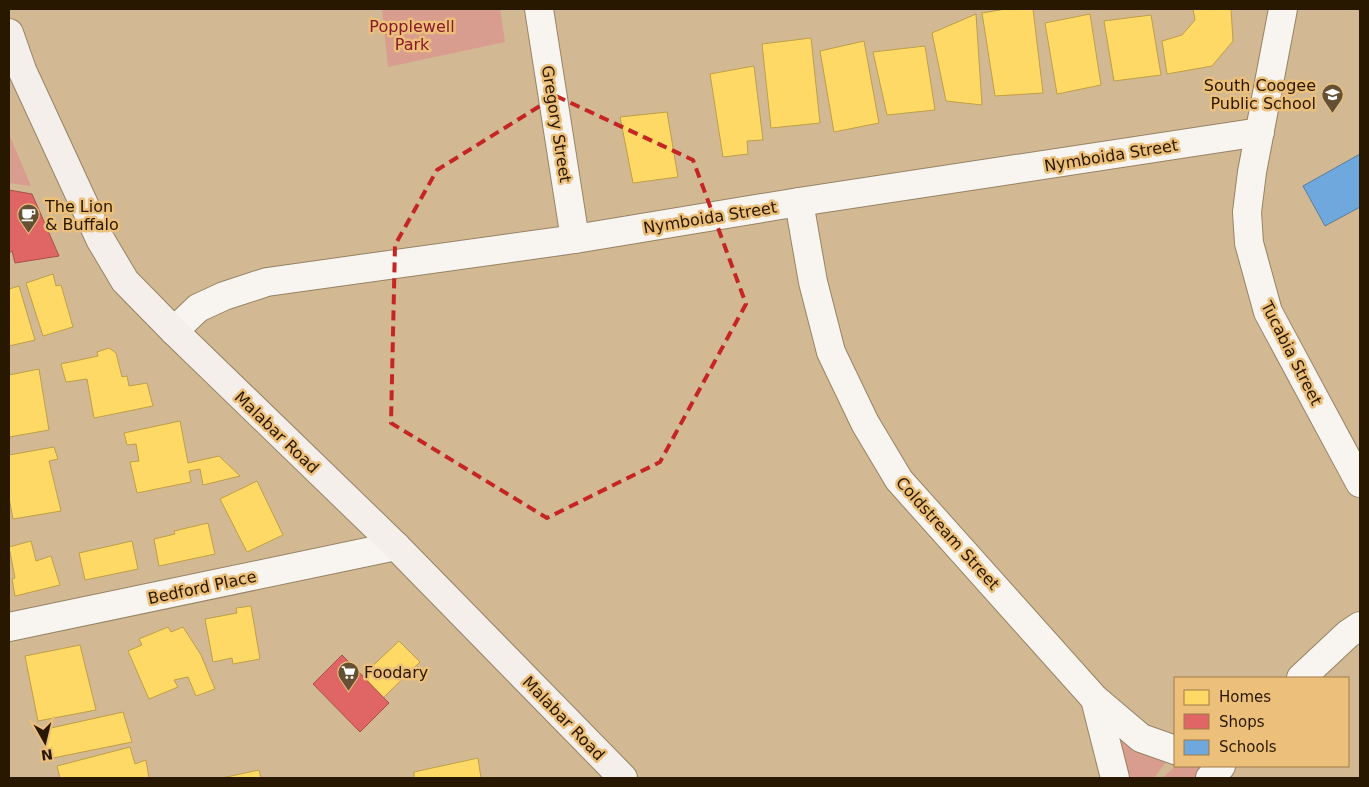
<svg xmlns="http://www.w3.org/2000/svg" width="1369" height="787" font-family="'DejaVu Sans',sans-serif">
<style>
.green{fill:#d89d8e}
.homes{fill:#ffd966;stroke:#be9f47}
.shops{fill:#e06666;stroke:#a94f47}
.schools{fill:#6fa8dc;stroke:#5a7d9a}
.lines{fill:none;stroke-linecap:round;stroke-linejoin:round}
.minor-casing{stroke:#968364;stroke-width:30}
.tertiary-casing{stroke:#968364;stroke-width:30}
.secondary-casing{stroke:#968364;stroke-width:30}
.minor{stroke:#f8f4ef;stroke-width:28}
.tertiary{stroke:#f8f4ef;stroke-width:28}
.secondary{stroke:#f5efec;stroke-width:28}
.marked{fill:none;stroke:#c52624;stroke-width:4;stroke-dasharray:10 6;stroke-linejoin:round}
.labels{text-anchor:middle;stroke-width:5;stroke-linejoin:round;paint-order:stroke}
.park-label{font-size:16px;fill:#8a182d;stroke:#ecbf7a}
.poi-label{font-size:16px;fill:#281800;stroke:#ecbf7a;text-anchor:start}
.street-label{font-size:16px;fill:#281800;stroke:#ecbf7a}
</style>
<rect width="100%" height="100%" fill="#d2b994"/>
<g class="green">
<polygon points="382,9 500,9 505,42 388,67"/>
<polygon points="9,134 31,186 9,183"/>
<polygon points="1110,724 1166,762 1154,778 1129,778"/>
<polygon points="1176,766 1205,766 1195,778 1162,778"/>
</g>
<g class="homes">
<polygon points="1006,9 1033,9 1043,93 995,96 982,13"/>
<polygon points="1193,9 1231,9 1233,41 1212,66 1167,74 1162,41 1182,35 1195,20"/>
<polygon points="976,14 982,105 946,101 932,33"/>
<polygon points="1090,14 1101,85 1057,94 1045,23"/>
<polygon points="1151,15 1161,75 1114,81 1104,21"/>
<polygon points="811,38 820,123 771,128 762,44"/>
<polygon points="864,41 879,123 834,132 820,51"/>
<polygon points="925,46 935,110 887,115 873,52"/>
<polygon points="754,66 763,140 747,141 748,154 723,157 710,74"/>
<polygon points="667,112 678,177 633,183 620,117"/>
<polygon points="53,274 56,286 61,285 73,327 43,336 26,283"/>
<polygon points="19,286 35,340 9,346 9,289"/>
<polygon points="109,348 116,353 122,377 127,376 129,386 147,383 153,406 94,418 87,379 66,382 61,364 98,356 97,352"/>
<polygon points="39,369 49,430 9,437 9,375"/>
<polygon points="180,421 188,463 219,456 240,476 203,485 200,469 189,471 191,482 137,493 130,462 139,461 136,444 127,445 124,433"/>
<polygon points="54,447 58,459 49,461 61,511 13,519 9,498 9,455"/>
<polygon points="257,481 283,535 247,552 220,499"/>
<polygon points="208,523 215,554 159,566 154,539 175,534 174,531"/>
<polygon points="31,541 36,561 51,556 60,585 15,596 12,579 15,578 9,547"/>
<polygon points="132,541 138,569 85,580 79,553"/>
<polygon points="251,606 260,659 233,664 232,658 213,662 205,619 237,613 236,608"/>
<polygon points="168,627 171,632 183,627 201,655 215,689 196,696 188,677 174,680 178,687 149,699 128,651 142,645 139,639"/>
<polygon points="399,641 420,662 383,698 362,676"/>
<polygon points="80,645 96,710 38,721 25,656"/>
<polygon points="123,712 132,742 48,759 42,730"/>
<polygon points="130,747 135,764 146,760 149,778 60,778 57,766"/>
<polygon points="478,758 481,778 414,778 414,772"/>
<polygon points="259,770 261,778 222,778"/>
</g>
<g class="shops">
<polygon points="9,190 32,194 59,256 15,263 12,251 9,253"/>
<polygon points="342,655 389,703 360,732 313,684"/>
</g>
<polygon class="schools" points="1360,154 1360,207 1325,226 1303,186"/>
<g class="lines">
<defs>
<g id="minor">
<polyline points="539,9 575,239"/>
<polyline points="1283,9 1252,172 1247,212 1249,243 1268,312 1360,483"/>
<polyline points="799,202 813,282 831,352 865,423 899,480 1095,699 1141,738 1175,750"/>
<polyline points="174,331 198,308 224,296 267,282 575,239 799,202 1260,132"/>
<polyline points="9,627 396,546"/>
<polyline points="1095,699 1115,778"/>
</g>
<g id="tertiary">
<polyline points="1301,678 1348,634 1360,626"/>
<polyline points="1210,778 1221,766"/>
</g>
<polyline id="secondary" points="9,33 22,70 100,239 125,281 174,331 396,546 623,778"/>
</defs>
<use href="#minor" class="minor-casing"/>
<use href="#tertiary" class="tertiary-casing"/>
<use href="#secondary" class="secondary-casing"/>
<use href="#minor" class="minor"/>
<use href="#tertiary" class="tertiary"/>
<use href="#secondary" class="secondary"/>
</g>
<path class="marked" d="M556,96L693,160L746,304L660,462L547,518L391,423L395,245L437,170Z"/>
<defs>
<symbol id="school-pin" viewBox="-11 -11 22 30"><path d="M0 17L-7.5 6A9.5 9.5 0 1 1 7.5 6Z" fill="#645034" stroke="#ecbf7a"/><path d="M0-5L7-2L0 1L-7-2ZM-4 1L0 2.5L4 1V4Q0 6-4 4Z" fill="#fff"/></symbol>
<symbol id="cafe-pin" viewBox="-11 -11 22 30"><path d="M0 17L-7.5 6A9.5 9.5 0 1 1 7.5 6Z" fill="#645034" stroke="#ecbf7a"/><path d="M-5.5-4.5H6V0H3Q3 3.5 0 3.5H-2.5Q-5.5 3.5-5.5 0ZM3-3.2v2h1.7v-2ZM-6 4.5H4V6H-6Z" fill="#fff"/></symbol>
<symbol id="supermarket-pin" viewBox="-11 -11 22 30"><path d="M0 17L-7.5 6A9.5 9.5 0 1 1 7.5 6Z" fill="#645034" stroke="#ecbf7a"/><path d="M-6-5.5h2.5l.6 2H6L4.5 2H-2.5L-4.4-4H-6ZM-1.5 3.2a1.3 1.3 0 1 0 .1 0ZM3 3.2a1.3 1.3 0 1 0 .1 0Z" fill="#fff"/></symbol>
</defs>
<g fill-rule="evenodd">
<use href="#school-pin" x="1320" y="82" width="25" height="34"/>
<use href="#cafe-pin" x="16" y="202" width="25" height="34"/>
<use href="#supermarket-pin" x="336" y="660" width="25" height="34"/>
</g>
<g class="labels">
<g class="park-label">
<text x="412" y="32">Popplewell<tspan x="412" dy="18">Park</tspan></text>
</g>
<g class="poi-label">
<text x="1316" y="91" text-anchor="end">South Coogee<tspan x="1316" dy="18">Public School</tspan></text>
<text x="45" y="212">The Lion<tspan x="45" dy="18">&amp; Buffalo</tspan></text>
<text x="364" y="678">Foodary</text>
</g>
<g class="street-label">
<text transform="translate(557 124) rotate(81)" y="6">Gregory Street</text>
<text transform="translate(1111 155) rotate(-9)" y="6">Nymboida Street</text>
<text transform="translate(710 217) rotate(-9)" y="6">Nymboida Street</text>
<text transform="translate(1292 353) rotate(63)" y="6">Tucabia Street</text>
<text transform="translate(277 432) rotate(44)" y="6">Malabar Road</text>
<text transform="translate(948 533) rotate(48)" y="6">Coldstream Street</text>
<text transform="translate(202 587) rotate(-12)" y="6">Bedford Place</text>
<text transform="translate(564 718) rotate(46)" y="6">Malabar Road</text>
</g>
</g>
<rect width="1369" height="787" fill="none" stroke="#281800" stroke-width="20"/>
<rect x="1174" y="677" width="175" height="90" fill="#ecbf7a" stroke="#9e7c49"/>
<rect x="1184" y="690" width="25" height="15" fill="#ffd966" stroke="#9e7c49"/>
<text x="1219" y="702" font-size="15" fill="#281800">Homes</text>
<rect x="1184" y="714" width="25" height="15" fill="#e06666" stroke="#9e7c49"/>
<text x="1219" y="727" font-size="15" fill="#281800">Shops</text>
<rect x="1184" y="740" width="25" height="15" fill="#6fa8dc" stroke="#9e7c49"/>
<text x="1219" y="752" font-size="15" fill="#281800">Schools</text>
<g transform="translate(45 742) rotate(172)" stroke="#ecbf7a" stroke-width="4" paint-order="stroke">
<path d="M0-4L9 19L0 12L-9 19Z" fill="#281800"/>
<text y="-8" font-size="14" font-weight="bold" text-anchor="middle" fill="#281800">N</text>
</g>
</svg>
